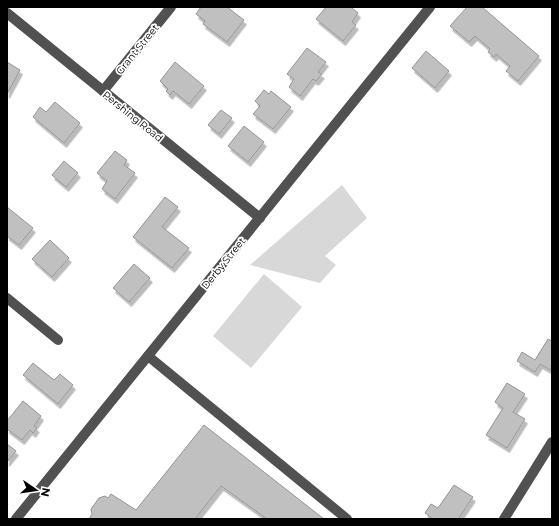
<svg xmlns="http://www.w3.org/2000/svg" width="559" height="526" font-family="Montserrat,sans-serif">
<style>
.green{fill:#d8d8d8}
.building{fill:#c0c0c0;stroke:#959595;filter:url(#shadow)}
.lines{fill:none;stroke-linecap:round;stroke-linejoin:round}
.minor{stroke:#515151;stroke-width:10}
.labels{text-anchor:middle;stroke-width:3.5;stroke-linejoin:round;paint-order:stroke}
.street-label{font-size:10px;fill:#000;stroke:#fff}
</style>
<defs>
<filter id="shadow"><feDropShadow dx="2.5" dy="4.5" stdDeviation="0" flood-color="#0004"/></filter>
</defs>
<rect width="100%" height="100%" fill="#fff"/>
<g class="green">
<polygon points="342,185 367,218 325,256 336,265 320,283 250,265"/>
<polygon points="264,274 302,307 251,368 213,336"/>
</g>
<g class="building">
<polygon points="201,7 227,7 244,20 227,42 203,24 205,21 196,14"/>
<polygon points="326,7 351,7 358,13 352,22 356,25 343,41 316,19"/>
<polygon points="467,7 482,7 539,56 518,81 506,71 510,66 496,54 494,57 488,52 490,49 475,36 469,42 450,26"/>
<polygon points="307,48 326,62 318,72 322,74 316,81 313,79 300,96 289,87 294,79 287,74"/>
<polygon points="426,51 449,71 435,88 412,68"/>
<polygon points="7,62 20,70 7,94"/>
<polygon points="175,62 204,86 189,104 173,91 170,95 166,91 168,89 160,81"/>
<polygon points="264,90 269,94 271,91 291,107 273,129 253,114 260,106 255,101"/>
<polygon points="55,102 80,123 64,143 33,117 40,107 46,112"/>
<polygon points="221,110 232,118 219,134 208,125"/>
<polygon points="244,126 264,142 248,162 228,146"/>
<polygon points="115,151 127,160 124,165 135,173 115,199 102,189 107,181 97,173"/>
<polygon points="64,161 78,173 66,187 52,175"/>
<polygon points="165,197 178,207 162,227 189,248 172,268 133,237"/>
<polygon points="7,207 33,228 19,245 7,236"/>
<polygon points="50,240 69,258 52,277 32,259"/>
<polygon points="134,264 150,278 129,302 113,288"/>
<polygon points="548,339 552,341 552,371 540,364 535,372 517,361 522,352 535,360"/>
<polygon points="33,363 54,380 60,374 73,385 58,404 23,375"/>
<polygon points="507,383 525,394 513,412 525,419 507,448 486,435 503,408 495,402"/>
<polygon points="23,401 41,416 34,426 37,428 33,433 30,430 22,440 7,429 7,421"/>
<polygon points="204,425 324,519 267,519 221,486 195,519 89,519 92,514 91,509 99,498 105,496 108,498 111,494 136,510"/>
<polygon points="7,444 16,451 7,462"/>
<polygon points="454,485 473,497 458,519 432,519 432,518 425,513 431,504 438,508"/>
</g>
<g class="lines">
<g class="minor">
<polyline points="7,13 260,218"/>
<polyline points="103,91 171,7"/>
<polyline points="7,298 58,340"/>
<polyline points="148,356 347,519"/>
<polyline points="16,519 430,7"/>
<polyline points="504,519 552,442"/>
</g>
</g>
<g class="labels">
<g class="street-label">
<text transform="translate(137 49) rotate(-51)" y="4">Grant Street</text>
<text transform="translate(133 116) rotate(39)" y="4">Pershing Road</text>
<text transform="translate(223 263) rotate(-51)" y="4">Derby Street</text>
</g>
</g>
<rect width="559" height="526" fill="none" stroke="#000000" stroke-width="16"/>
<g transform="translate(36 490) rotate(103)" stroke="#ffffff" stroke-width="3" paint-order="stroke">
<path d="M0-3L7 15L0 10L-7 15Z" fill="#000000"/>
<text y="-6" font-size="11" font-weight="bold" text-anchor="middle" fill="#000000">N</text>
</g>
</svg>
